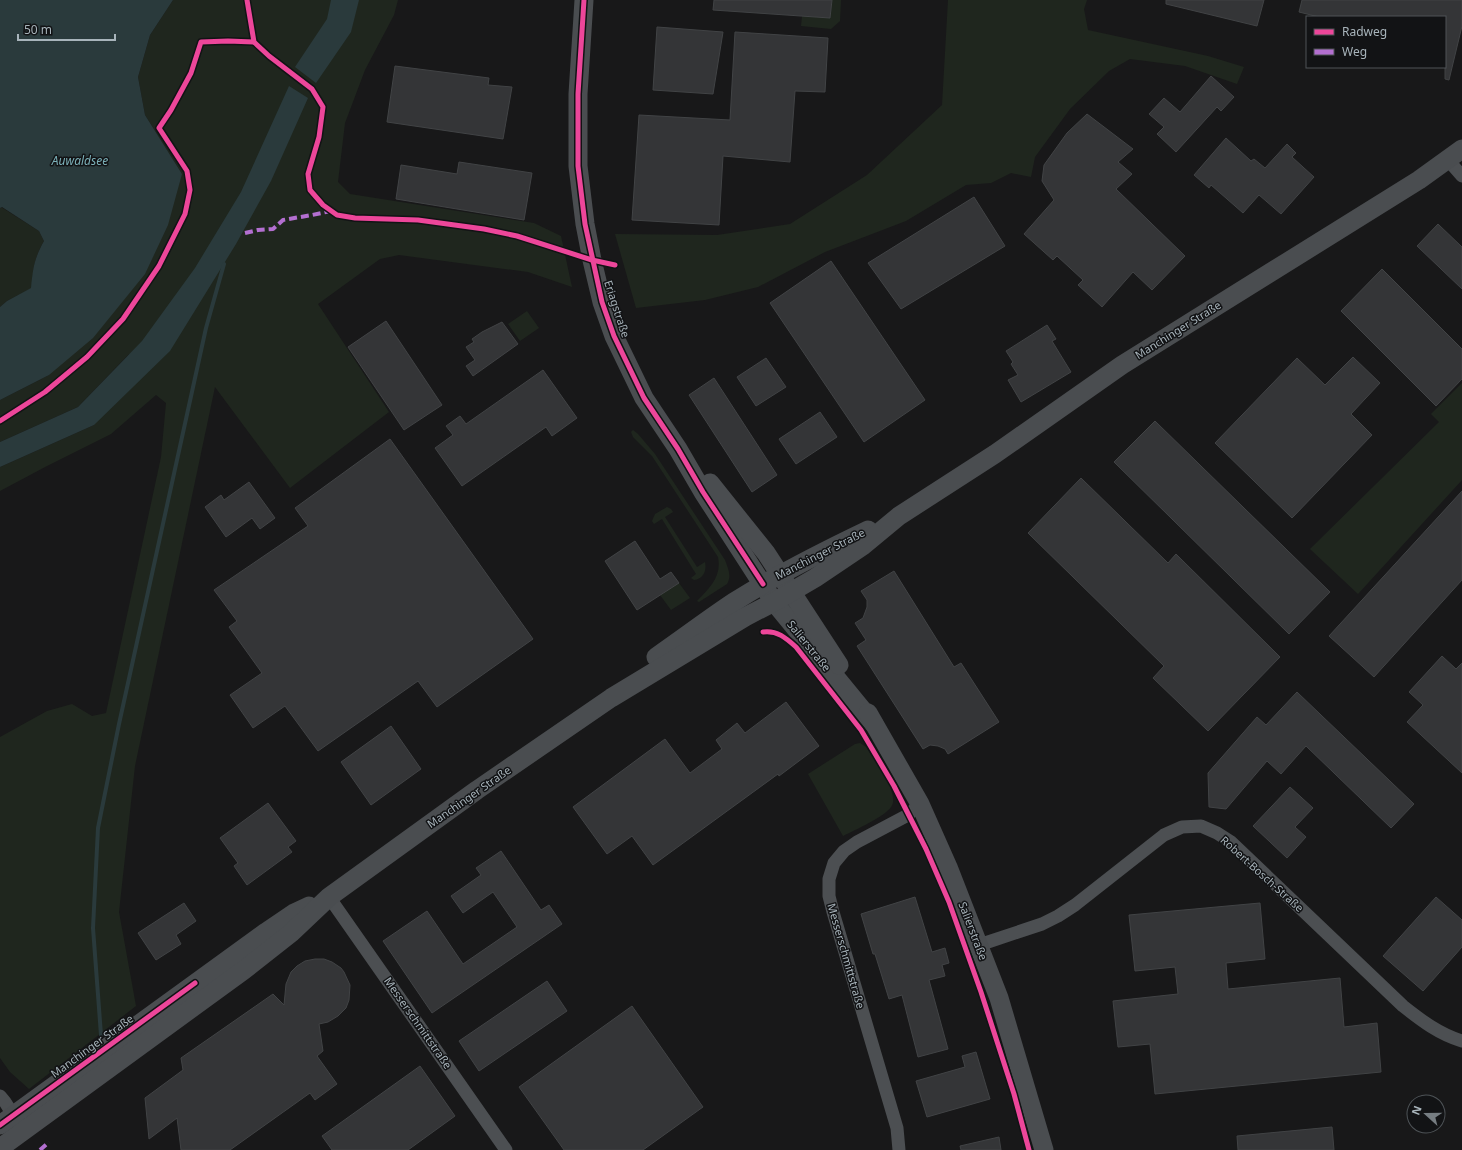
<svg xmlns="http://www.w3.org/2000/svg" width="1462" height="1150" font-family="'Noto Sans',sans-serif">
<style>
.green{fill:#1f261e}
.water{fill:#2a3a3c}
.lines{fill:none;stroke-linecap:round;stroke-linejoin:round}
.stream{stroke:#2a3a3c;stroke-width:4}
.building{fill:#343537;stroke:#414345}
.street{stroke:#4c4f52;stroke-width:13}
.secondary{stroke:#4a4d50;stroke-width:19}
.quiet{stroke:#b36fd0;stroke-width:4;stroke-dasharray:8 4;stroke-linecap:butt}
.cycleway-casing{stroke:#121315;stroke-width:8}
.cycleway{stroke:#ed469a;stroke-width:5}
.labels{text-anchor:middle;stroke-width:3;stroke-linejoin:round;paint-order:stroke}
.street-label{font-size:11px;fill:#a8b4bb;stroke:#121315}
.water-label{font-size:12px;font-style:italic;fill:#7cb1b9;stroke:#121315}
</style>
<rect width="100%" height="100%" fill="#181819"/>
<g class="green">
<polygon points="173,0 398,0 394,15 365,70 345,123 338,182 350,194 534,223 561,236 572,287 528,272 399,255 380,259 318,304 389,412 290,488 215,387 135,766 119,912 136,1006 29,1089 10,1072 0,1058 0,737 47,711 72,704 92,716 106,713 161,457 166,403 156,395 111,434 47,466 0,491 0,467 94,425 129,354 78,407 0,442 0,400 49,375 182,174 145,115 138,77 150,35"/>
<polygon points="832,0 841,0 840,21 831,29 801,26 802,16 830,18"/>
<polygon points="948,0 1087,0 1084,9 1088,30 1208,56 1244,67 1237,84 1185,66 1130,59 1109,71 1070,109 1035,157 1031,177 1011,173 991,183 966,185 906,221 825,252 758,287 705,300 636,308 615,234 717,235 790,224 867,175 942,105"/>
<path d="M1,207L39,231L44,241C34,259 33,268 32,288L7,301L0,307V208Z"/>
<polygon points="527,311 539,328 520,341 508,324"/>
<polygon points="1462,383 1462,480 1358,594 1310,549 1439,422 1431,414"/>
<path d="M633,430L638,434L655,454L725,560C728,568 732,576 727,584L699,602L697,601C710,588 722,576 718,557L652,456L633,437L631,432Z"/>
<path d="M667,507L671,509L673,512L665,517L697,567L705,562C707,571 703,579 694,580L691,578L696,574L662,519L654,524L652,521L655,514Z"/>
<polygon points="679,583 690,598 671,610 660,595"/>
<path d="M860,743L866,747C873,759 901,794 891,807C884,817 855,830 843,836L808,774L855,744Z"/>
</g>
<g class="water">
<path d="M0,0H173L150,35L138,77L145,115L182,174L168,225L145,274L93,338L49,375L0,400V307L7,301L31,288C33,268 34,259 44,241L39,231L2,207L0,208Z"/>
<polygon points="331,0 359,0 351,32 316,83 295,67 327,19"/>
<polygon points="289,86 308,98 271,181 236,244 170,351 94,425 0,467 0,442 78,407 142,341 195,268 241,192"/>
</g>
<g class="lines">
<polyline class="stream" points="101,1035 93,928 98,828 119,724 206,328 224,264"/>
</g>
<g class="building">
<polygon points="714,0 832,0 830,18 713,10"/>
<polygon points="1166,0 1264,0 1257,26 1166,4"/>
<polygon points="1302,0 1462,0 1462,26 1449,80 1445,79 1445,17 1319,17 1299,12"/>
<polygon points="657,27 723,32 713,94 653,90"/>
<polygon points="735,32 828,38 825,92 795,91 790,162 723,156 719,225 632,220 639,115 730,120"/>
<polygon points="395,66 489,78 488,85 512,87 503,139 387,122"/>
<polygon points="1211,76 1234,97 1221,111 1217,107 1176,152 1157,134 1164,127 1149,114 1164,98 1180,112"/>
<polygon points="1087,114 1133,149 1118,162 1132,174 1116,189 1185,256 1152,290 1133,272 1102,307 1078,285 1083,280 1057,256 1053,260 1024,234 1054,200 1042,181 1044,165 1067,133"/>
<polygon points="1226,138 1251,161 1254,159 1265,168 1287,144 1296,153 1292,157 1314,177 1281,214 1259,195 1243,213 1211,185 1209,188 1194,175"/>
<polygon points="459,162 532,173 524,220 396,199 401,165 457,174"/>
<polygon points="974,197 1005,246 901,309 868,263"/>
<polygon points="1438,224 1462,247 1462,289 1417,246"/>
<polygon points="831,261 925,400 864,442 770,303"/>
<polygon points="1382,269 1462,349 1462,379 1436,406 1341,311"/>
<polygon points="386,321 442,405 404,430 348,347"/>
<polygon points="502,322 518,344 473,376 466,366 475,360 466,347 474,342 472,339 482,332"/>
<polygon points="1047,325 1056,339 1052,341 1071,372 1021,402 1008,380 1018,375 1011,364 1013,362 1006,351"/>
<polygon points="1353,357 1380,383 1351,414 1372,435 1292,518 1215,443 1297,358 1325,385"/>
<polygon points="766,358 786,387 756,406 737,377"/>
<polygon points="543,370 577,418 552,436 546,427 462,486 435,448 453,435 446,426 460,416 466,424"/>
<polygon points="714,378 777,475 752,492 689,395"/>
<polygon points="820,412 837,437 796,464 779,439"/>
<polygon points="1155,421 1330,592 1289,634 1114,462"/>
<polygon points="390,439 533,639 437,707 418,681 318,751 285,706 253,728 230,695 262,673 229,627 237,621 214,590 308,526 295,508"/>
<polygon points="1081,478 1168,563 1176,554 1280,657 1208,731 1153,678 1164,666 1028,533"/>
<polygon points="249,482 275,518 260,529 252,518 226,537 205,507 221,495 224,500"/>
<polygon points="1462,491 1462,580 1374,677 1329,636"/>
<polygon points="635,541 660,579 671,572 679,583 637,610 605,561"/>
<polygon points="894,571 954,667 961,663 999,722 948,754 945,749 938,746 930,745 923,749 857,646 866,640 855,623 863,618 867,607 867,600 861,591"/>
<polygon points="1442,656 1456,669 1462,663 1462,773 1407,722 1423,705 1409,692"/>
<polygon points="1297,692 1414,804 1391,828 1306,746 1281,774 1267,761 1226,809 1209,807 1208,773 1257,717 1266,725"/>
<polygon points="786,702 819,746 779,776 778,774 653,865 632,836 607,854 573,807 665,739 690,773 722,749 716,740 737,723 745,733"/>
<polygon points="391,726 421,769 371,805 341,762"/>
<polygon points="1290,787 1313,808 1295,827 1306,837 1287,858 1253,826"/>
<polygon points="268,803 296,841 288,847 292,852 247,885 234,866 238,863 220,838"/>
<polygon points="501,851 541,910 549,905 562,924 432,1013 383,941 427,911 463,964 517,927 493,892 463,913 451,896 481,875 476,868"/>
<polygon points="915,897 932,952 945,948 949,963 942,965 945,976 929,980 948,1049 918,1057 902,995 889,999 875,954 873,954 861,914"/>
<polygon points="1436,897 1462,920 1462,947 1423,991 1383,956"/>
<polygon points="184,903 196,921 176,935 181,944 156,960 138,933"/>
<polygon points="1260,903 1265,959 1226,963 1228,989 1340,978 1344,1027 1377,1023 1381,1072 1155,1094 1150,1044 1118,1047 1113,1001 1178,994 1175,967 1135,971 1129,915"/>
<polygon points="315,959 324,959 332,962 341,968 344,972 350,985 349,1000 346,1008 338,1016 328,1022 319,1024 323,1051 317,1056 337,1084 315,1100 310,1093 230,1150 181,1150 177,1118 149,1139 145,1098 183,1070 181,1058 273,994 284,1005 286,984 291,972 297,966 305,961"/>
<polygon points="547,981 567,1011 479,1071 459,1041"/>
<polygon points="632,1006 703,1107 643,1150 564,1150 519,1087"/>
<polygon points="976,1052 990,1099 927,1117 916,1081 965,1067 962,1056"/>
<polygon points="420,1066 455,1116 408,1150 332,1150 322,1136"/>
<polygon points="1332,1127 1334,1150 1238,1150 1237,1136"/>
<polygon points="999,1137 1001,1150 961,1150 960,1146"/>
</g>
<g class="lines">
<g class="street">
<polyline points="1448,160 1462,176"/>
<polyline points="329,897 506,1150"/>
<path d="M979,945L1042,924L1058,916L1075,905L1164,835L1182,827L1201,826L1217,833L1231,842L1403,1006C1422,1021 1439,1034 1462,1041"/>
<polyline points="0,1096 5,1102 17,1121"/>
<polyline points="899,1150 897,1128 833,912 829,896 829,879 834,863 844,851 857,842 908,815 920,804"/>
</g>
<g class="secondary">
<polyline points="584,0 578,94 578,166 585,224 592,260 602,302 614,336 644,398 678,449 703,492 774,602 874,724"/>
<polyline points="710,483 766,553 839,665"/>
<path d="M656,657C682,639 707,620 734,602C776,575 822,552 868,530"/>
<polyline points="868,713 920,804 948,867 999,998 1044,1150"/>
<polyline points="0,1125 266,932 294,913 309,906"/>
<polyline points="0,1148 244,970 291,933 329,897 477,790 611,698 745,617 774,602 815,578 864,545 899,516 995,454 1122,365 1419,180 1462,149"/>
</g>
<g class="quiet">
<polyline points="245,233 258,230 273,229 283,220 312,215 331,211"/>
<polyline points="40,1150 49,1142"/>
</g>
<defs>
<g id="cycleway">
<polyline points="247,0 254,42 269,56 312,89 323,107 319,137 308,174 310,190 323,205 337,215 355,218 418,220 484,229 517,236 592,260 615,265"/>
<polyline points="584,0 578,94 578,166 585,224 602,302 614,336 644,398 678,449 703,492 763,584"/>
<polyline points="0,421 45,392 87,357 123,319 159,266 185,214 190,190 187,171 159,128 171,110 191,73 201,42 228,41 254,42"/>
<path d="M763,632C777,630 786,638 796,647L861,730L894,786L926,849L949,902L981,992L1014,1094L1029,1150"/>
<polyline points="0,1125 195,983"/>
</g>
</defs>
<use href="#cycleway" class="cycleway-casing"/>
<use href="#cycleway" class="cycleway"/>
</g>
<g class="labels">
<g class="street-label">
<text transform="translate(617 309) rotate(72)" y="4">Eriagstraße</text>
<text transform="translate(1178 330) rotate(-32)" y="4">Manchinger Straße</text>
<text transform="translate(820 554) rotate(-27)" y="4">Manchinger Straße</text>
<text transform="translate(809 646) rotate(51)" y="4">Salierstraße</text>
<text transform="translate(469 797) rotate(-35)" y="4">Manchinger Straße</text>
<text transform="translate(1262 874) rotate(42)" y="4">Robert-Bosch-Straße</text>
<text transform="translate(973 931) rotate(69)" y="4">Salierstraße</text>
<text transform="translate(846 956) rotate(74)" y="4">Messerschmittstraße</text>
<text transform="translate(418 1023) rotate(55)" y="4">Messerschmittstraße</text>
<text transform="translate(92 1046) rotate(-36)" y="4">Manchinger Straße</text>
</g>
<g class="water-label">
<text x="80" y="165">Auwaldsee</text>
</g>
</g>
<rect x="1306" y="16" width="140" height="52" fill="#121315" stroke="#4e5357"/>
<rect x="1314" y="29" width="20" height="6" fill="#ed469a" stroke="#4e5357"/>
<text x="1342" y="36" font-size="12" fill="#a8b4bb">Radweg</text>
<rect x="1314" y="49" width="20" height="6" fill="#b36fd0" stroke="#4e5357"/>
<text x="1342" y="56" font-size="12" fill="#a8b4bb">Weg</text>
<g transform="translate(1426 1114) rotate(291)"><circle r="19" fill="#121315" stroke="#4e5357"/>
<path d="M0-3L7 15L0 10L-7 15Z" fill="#767d82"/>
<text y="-6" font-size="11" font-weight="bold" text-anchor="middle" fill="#a8b4bb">N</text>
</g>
<path d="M18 34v6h97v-6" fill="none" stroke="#a8b4bb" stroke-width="2"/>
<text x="24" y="34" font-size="12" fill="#a8b4bb" stroke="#121315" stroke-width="3" paint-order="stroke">50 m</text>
</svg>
